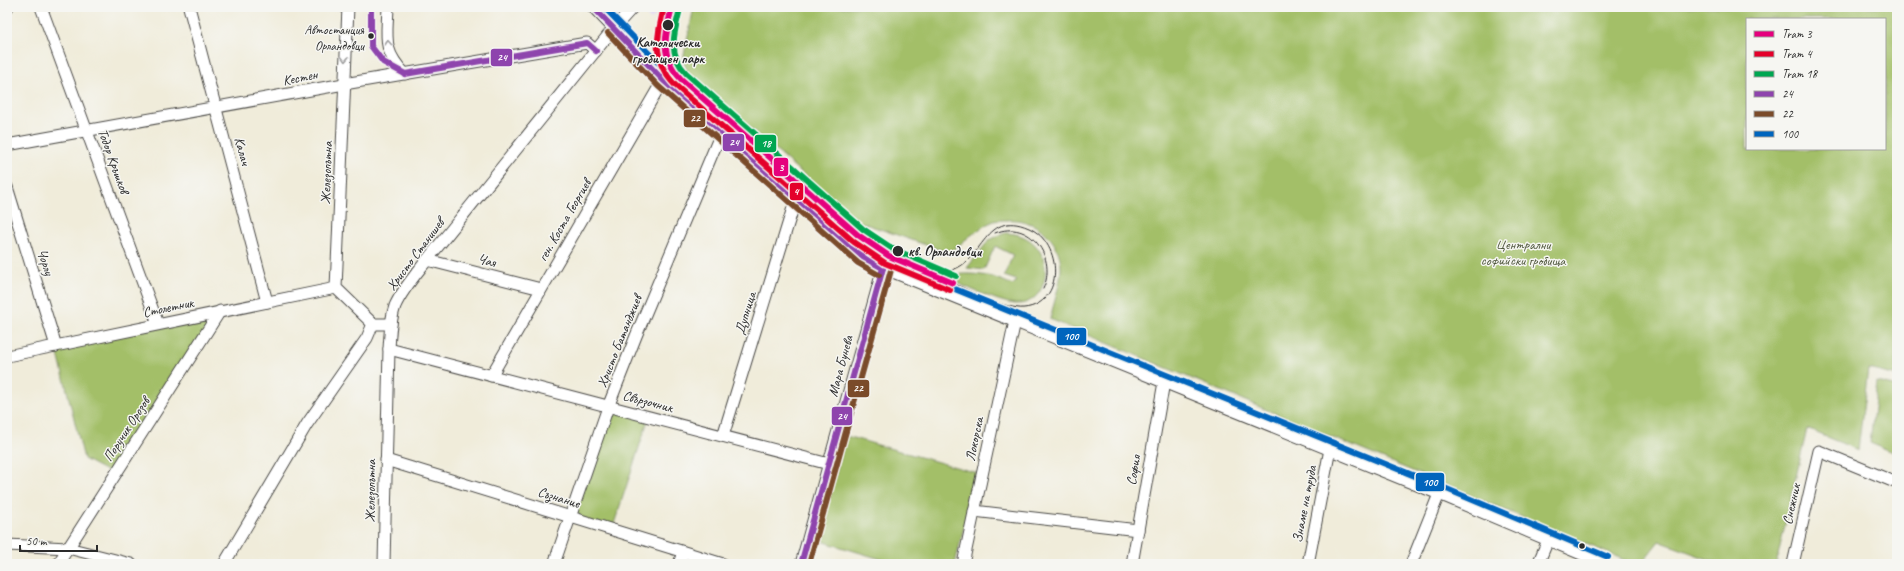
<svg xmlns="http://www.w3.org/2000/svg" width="1904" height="571" font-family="Caveat,sans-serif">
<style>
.built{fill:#e0d4f4}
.green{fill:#a3bf67;stroke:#677549;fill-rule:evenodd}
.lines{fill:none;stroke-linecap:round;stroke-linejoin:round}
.minor-casing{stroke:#494845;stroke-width:13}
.minor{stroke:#fff;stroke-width:11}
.tram{stroke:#2b2b2b;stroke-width:1}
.bus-1-casing{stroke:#f6f6f2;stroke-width:9}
.bus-2-casing{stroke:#f6f6f2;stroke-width:9}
.bus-3-casing{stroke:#f6f6f2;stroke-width:9}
.bus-1{stroke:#8e44ad;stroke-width:6}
.bus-2{stroke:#7a4b2a;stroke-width:6}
.bus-3{stroke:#0065bd;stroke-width:6}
.tram-1-casing{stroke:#f6f6f2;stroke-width:9}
.tram-2-casing{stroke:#f6f6f2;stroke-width:9}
.tram-3-casing{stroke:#f6f6f2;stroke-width:9}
.tram-1{stroke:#e5007d;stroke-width:6}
.tram-2{stroke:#e4002b;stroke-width:6}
.tram-3{stroke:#00a651;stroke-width:6}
.oneway{stroke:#a0a0a0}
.stop-dot{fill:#2b2b2b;stroke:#f6f6f2;stroke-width:1.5}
.labels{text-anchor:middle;stroke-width:3;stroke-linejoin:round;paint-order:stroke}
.bus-label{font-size:13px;fill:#2b2b2b;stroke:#f6f6f2;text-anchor:end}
.stop-label{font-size:14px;font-weight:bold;fill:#2b2b2b;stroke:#f6f6f2}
.street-label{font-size:14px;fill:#2b2b2b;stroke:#f6f6f2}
.park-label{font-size:14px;fill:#4f573d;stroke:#f6f6f2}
.line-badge{stroke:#f6f6f2;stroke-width:1.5}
.badge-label{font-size:11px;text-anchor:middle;font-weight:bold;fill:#fff}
</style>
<rect width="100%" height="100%" fill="#f6f6f2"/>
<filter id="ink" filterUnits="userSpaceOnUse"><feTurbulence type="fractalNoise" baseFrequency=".025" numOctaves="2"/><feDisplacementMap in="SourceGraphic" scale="8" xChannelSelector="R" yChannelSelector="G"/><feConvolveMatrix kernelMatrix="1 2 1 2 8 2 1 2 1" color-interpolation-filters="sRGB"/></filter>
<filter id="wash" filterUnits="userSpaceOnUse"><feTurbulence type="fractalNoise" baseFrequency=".012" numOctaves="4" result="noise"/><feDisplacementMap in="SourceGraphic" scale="16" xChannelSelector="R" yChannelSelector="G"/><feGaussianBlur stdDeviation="0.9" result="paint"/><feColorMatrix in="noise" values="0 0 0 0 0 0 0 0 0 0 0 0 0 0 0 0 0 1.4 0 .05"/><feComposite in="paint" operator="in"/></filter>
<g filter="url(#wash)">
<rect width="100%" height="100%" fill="#f0ecda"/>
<polygon class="built" points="653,7 663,7 651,20 646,15"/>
<g class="green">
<path d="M694,7H1897V376L1868,369L1858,450L1807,429L1776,564H1721L1659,541L1641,564H1634L1050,319C1053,306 1061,282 1061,268C1061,239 1034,217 1006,220C1003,220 998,220 994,221C979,227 962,243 949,253L857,221L689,75L684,63V55ZM1747,19H1885V149H1747Z"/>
<path d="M1005,233C1058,233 1056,306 1015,304C999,303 960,284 944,277C966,271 992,274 1012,285L1015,283L1016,280L1004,276L1013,255L995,246L984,270L967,268L989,240Z"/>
<polygon points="220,311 114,475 84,459 56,346"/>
<polygon points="1877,382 1897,387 1897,454 1870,443"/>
<polygon points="608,407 649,417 612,530 570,517"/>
<polygon points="846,436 977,473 955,564 897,564 818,540"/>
</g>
</g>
<g filter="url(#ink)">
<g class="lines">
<defs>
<g id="minor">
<polyline points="7,7 8,7"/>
<polyline points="41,7 158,324"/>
<polyline points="189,7 267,302"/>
<polyline points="348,7 336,288 373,324"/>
<path d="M388,7C387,38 382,50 405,74"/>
<polyline points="593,7 663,80 863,257 883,268 1439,494 1605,564"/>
<polyline points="7,145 344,84 587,43 596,51"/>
<polyline points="7,187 56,346"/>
<polyline points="427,260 541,289"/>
<polyline points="389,349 829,464"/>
<polyline points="7,356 336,288"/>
<polyline points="491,376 663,80"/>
<polyline points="723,436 796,198"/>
<polyline points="386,460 723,564"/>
<polyline points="974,511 1138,530"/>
<polyline points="7,545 68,548 131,564"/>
<polyline points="58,564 220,311"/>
<polyline points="224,564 307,424 367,338 373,324 391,324"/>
<path d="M384,564L389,349C390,335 390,320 395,306C402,290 416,274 427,260L614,28L633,7"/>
<polyline points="554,564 608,407 636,336 721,133"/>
<polyline points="679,564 683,552"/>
<polyline points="801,564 883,268"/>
<polyline points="963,564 1015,321"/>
<polyline points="1132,564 1164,382"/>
<polyline points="1308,564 1330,449"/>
<polyline points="1411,564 1439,494"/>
<polyline points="1538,564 1548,540"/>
<polyline points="1793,564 1819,451 1897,483"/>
</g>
</defs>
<use href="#minor" class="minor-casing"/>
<use href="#minor" class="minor"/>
<g class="tram">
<path d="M995,233C1030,218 1058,258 1043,289"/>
<path d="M897,255C912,261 929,271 945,271C983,269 982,207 1029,228C1063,243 1065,304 1024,308C1008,310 969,290 953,283"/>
</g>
<defs>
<g id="bus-1">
<polyline points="371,7 371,46 383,62 405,74"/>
<polyline points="593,7 663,80 863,257 883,268"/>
<polyline points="405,74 587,43 596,51"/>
<polyline points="801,564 883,268"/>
</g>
<g id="bus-2">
<polyline points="608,33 658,86 858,263 879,275"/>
<polyline points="809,564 891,270"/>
</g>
<polyline id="bus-3" points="604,7 669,74 868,250 886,261 1442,487 1608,557"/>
</defs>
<use href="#bus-1" class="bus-1-casing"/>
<use href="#bus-2" class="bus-2-casing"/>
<use href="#bus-3" class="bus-3-casing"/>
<use href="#bus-1" class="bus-1"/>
<use href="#bus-2" class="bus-2"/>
<use href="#bus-3" class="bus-3"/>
<defs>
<path id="tram-1" d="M672,7C665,35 659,56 681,79L858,235L889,256L953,283"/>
<path id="tram-2" d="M664,7C657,38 651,60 675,85L854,242L885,263L950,290"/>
<path id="tram-3" d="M680,9C674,33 667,53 686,73L863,229L893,249L956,276"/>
</defs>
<use href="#tram-1" class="tram-1-casing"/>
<use href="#tram-2" class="tram-2-casing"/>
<use href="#tram-3" class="tram-3-casing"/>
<use href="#tram-1" class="tram-1"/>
<use href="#tram-2" class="tram-2"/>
<use href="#tram-3" class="tram-3"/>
</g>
<defs><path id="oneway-chevron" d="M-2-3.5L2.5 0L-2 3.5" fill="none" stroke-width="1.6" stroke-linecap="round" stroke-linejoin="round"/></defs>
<g class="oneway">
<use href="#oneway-chevron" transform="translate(388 43) rotate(-95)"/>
<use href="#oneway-chevron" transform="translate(345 59) rotate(92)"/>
</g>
</g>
<g class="stop-dot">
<circle cx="668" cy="25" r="6"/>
<circle cx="371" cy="36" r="3.5"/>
<circle cx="898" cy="251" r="6"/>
<circle cx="1582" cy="546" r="3.5"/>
</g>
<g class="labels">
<g class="bus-label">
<text x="364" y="34">Автостанция<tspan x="364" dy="16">Орландовци</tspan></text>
</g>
<g class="stop-label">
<text x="668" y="47">Католически<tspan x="668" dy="16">гробищен парк</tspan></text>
<text x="908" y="256" text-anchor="start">кв. Орландовци</text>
</g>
<g class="street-label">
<text transform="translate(300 77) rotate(-11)" y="5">Кестен</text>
<text transform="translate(243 151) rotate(75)" y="5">Калач</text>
<text transform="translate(114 161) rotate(70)" y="5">Тодор Кръшков</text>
<text transform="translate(326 173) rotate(-88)" y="5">Железопътна</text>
<text transform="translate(564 220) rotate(-60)" y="5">ген. Коста Георгиев</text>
<text transform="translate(415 254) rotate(-53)" y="5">Христо Станишев</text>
<text transform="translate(487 260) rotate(15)" y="5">Чая</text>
<text transform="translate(46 262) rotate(73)" y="5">Чорлу</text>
<text transform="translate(168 307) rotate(-12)" y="5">Столетник</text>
<text transform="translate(745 313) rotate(-73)" y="5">Дупница</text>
<text transform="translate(619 341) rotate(-68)" y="5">Христо Батанджиев</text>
<text transform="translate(840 366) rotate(-75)" y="5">Мара Бунева</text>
<text transform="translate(648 401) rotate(15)" y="5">Свързочник</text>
<text transform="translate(126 429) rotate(-57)" y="5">Поручик Орозов</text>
<text transform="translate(974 439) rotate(-78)" y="5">Локорска</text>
<text transform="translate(1133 470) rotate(-80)" y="5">София</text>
<text transform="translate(370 491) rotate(-89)" y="5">Железопътна</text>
<text transform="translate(559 497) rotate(17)" y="5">Съзнание</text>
<text transform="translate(1304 504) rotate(-79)" y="5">Знаме на труда</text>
<text transform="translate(1791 504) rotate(-77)" y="5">Снежник</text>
</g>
<g class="park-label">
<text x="1523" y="249">Централни<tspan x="1523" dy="16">софийски гробища</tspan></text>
</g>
</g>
<g class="line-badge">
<rect x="490" y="48" width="23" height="19" rx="4" fill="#8e44ad"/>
<rect x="683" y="109" width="23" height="19" rx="4" fill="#7a4b2a"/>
<rect x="722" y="133" width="23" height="19" rx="4" fill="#8e44ad"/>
<rect x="754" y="134" width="23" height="19" rx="4" fill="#00a651"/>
<rect x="773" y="157" width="16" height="20" rx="4" fill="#e5007d"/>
<rect x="789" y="182" width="15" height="19" rx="4" fill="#e4002b"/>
<rect x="1056" y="327" width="31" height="19" rx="4" fill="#0065bd"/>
<rect x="847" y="379" width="23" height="19" rx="4" fill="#7a4b2a"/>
<rect x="831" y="406" width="22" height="20" rx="4" fill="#8e44ad"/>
<rect x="1415" y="472" width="30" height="20" rx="4" fill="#0065bd"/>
</g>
<g class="badge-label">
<text x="502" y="61">24</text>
<text x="695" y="122">22</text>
<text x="734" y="146">24</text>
<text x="766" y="147">18</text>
<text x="781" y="171">3</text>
<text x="796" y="195">4</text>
<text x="1071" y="340">100</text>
<text x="858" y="392">22</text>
<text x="842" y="420">24</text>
<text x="1430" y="486">100</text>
</g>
<rect width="1904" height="571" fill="none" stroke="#f6f6f2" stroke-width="24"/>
<rect x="1746" y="18" width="140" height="132" fill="#f6f6f2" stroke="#a5a5a2"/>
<rect x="1754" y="31" width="20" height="6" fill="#e5007d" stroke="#a5a5a2"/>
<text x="1782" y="38" font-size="12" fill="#2b2b2b">Tram 3</text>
<rect x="1754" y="51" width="20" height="6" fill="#e4002b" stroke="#a5a5a2"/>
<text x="1782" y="58" font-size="12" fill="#2b2b2b">Tram 4</text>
<rect x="1754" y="71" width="20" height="6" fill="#00a651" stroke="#a5a5a2"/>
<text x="1782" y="78" font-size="12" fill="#2b2b2b">Tram 18</text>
<rect x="1754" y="91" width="20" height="6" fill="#8e44ad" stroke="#a5a5a2"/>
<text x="1782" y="98" font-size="12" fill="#2b2b2b">24</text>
<rect x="1754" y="111" width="20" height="6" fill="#7a4b2a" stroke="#a5a5a2"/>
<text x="1782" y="118" font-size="12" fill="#2b2b2b">22</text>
<rect x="1754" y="131" width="20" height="6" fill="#0065bd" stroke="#a5a5a2"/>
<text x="1782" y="138" font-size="12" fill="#2b2b2b">100</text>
<path d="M20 545v6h77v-6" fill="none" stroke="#2b2b2b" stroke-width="2"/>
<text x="26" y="545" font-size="12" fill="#2b2b2b" stroke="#f6f6f2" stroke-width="3" paint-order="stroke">50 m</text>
</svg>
